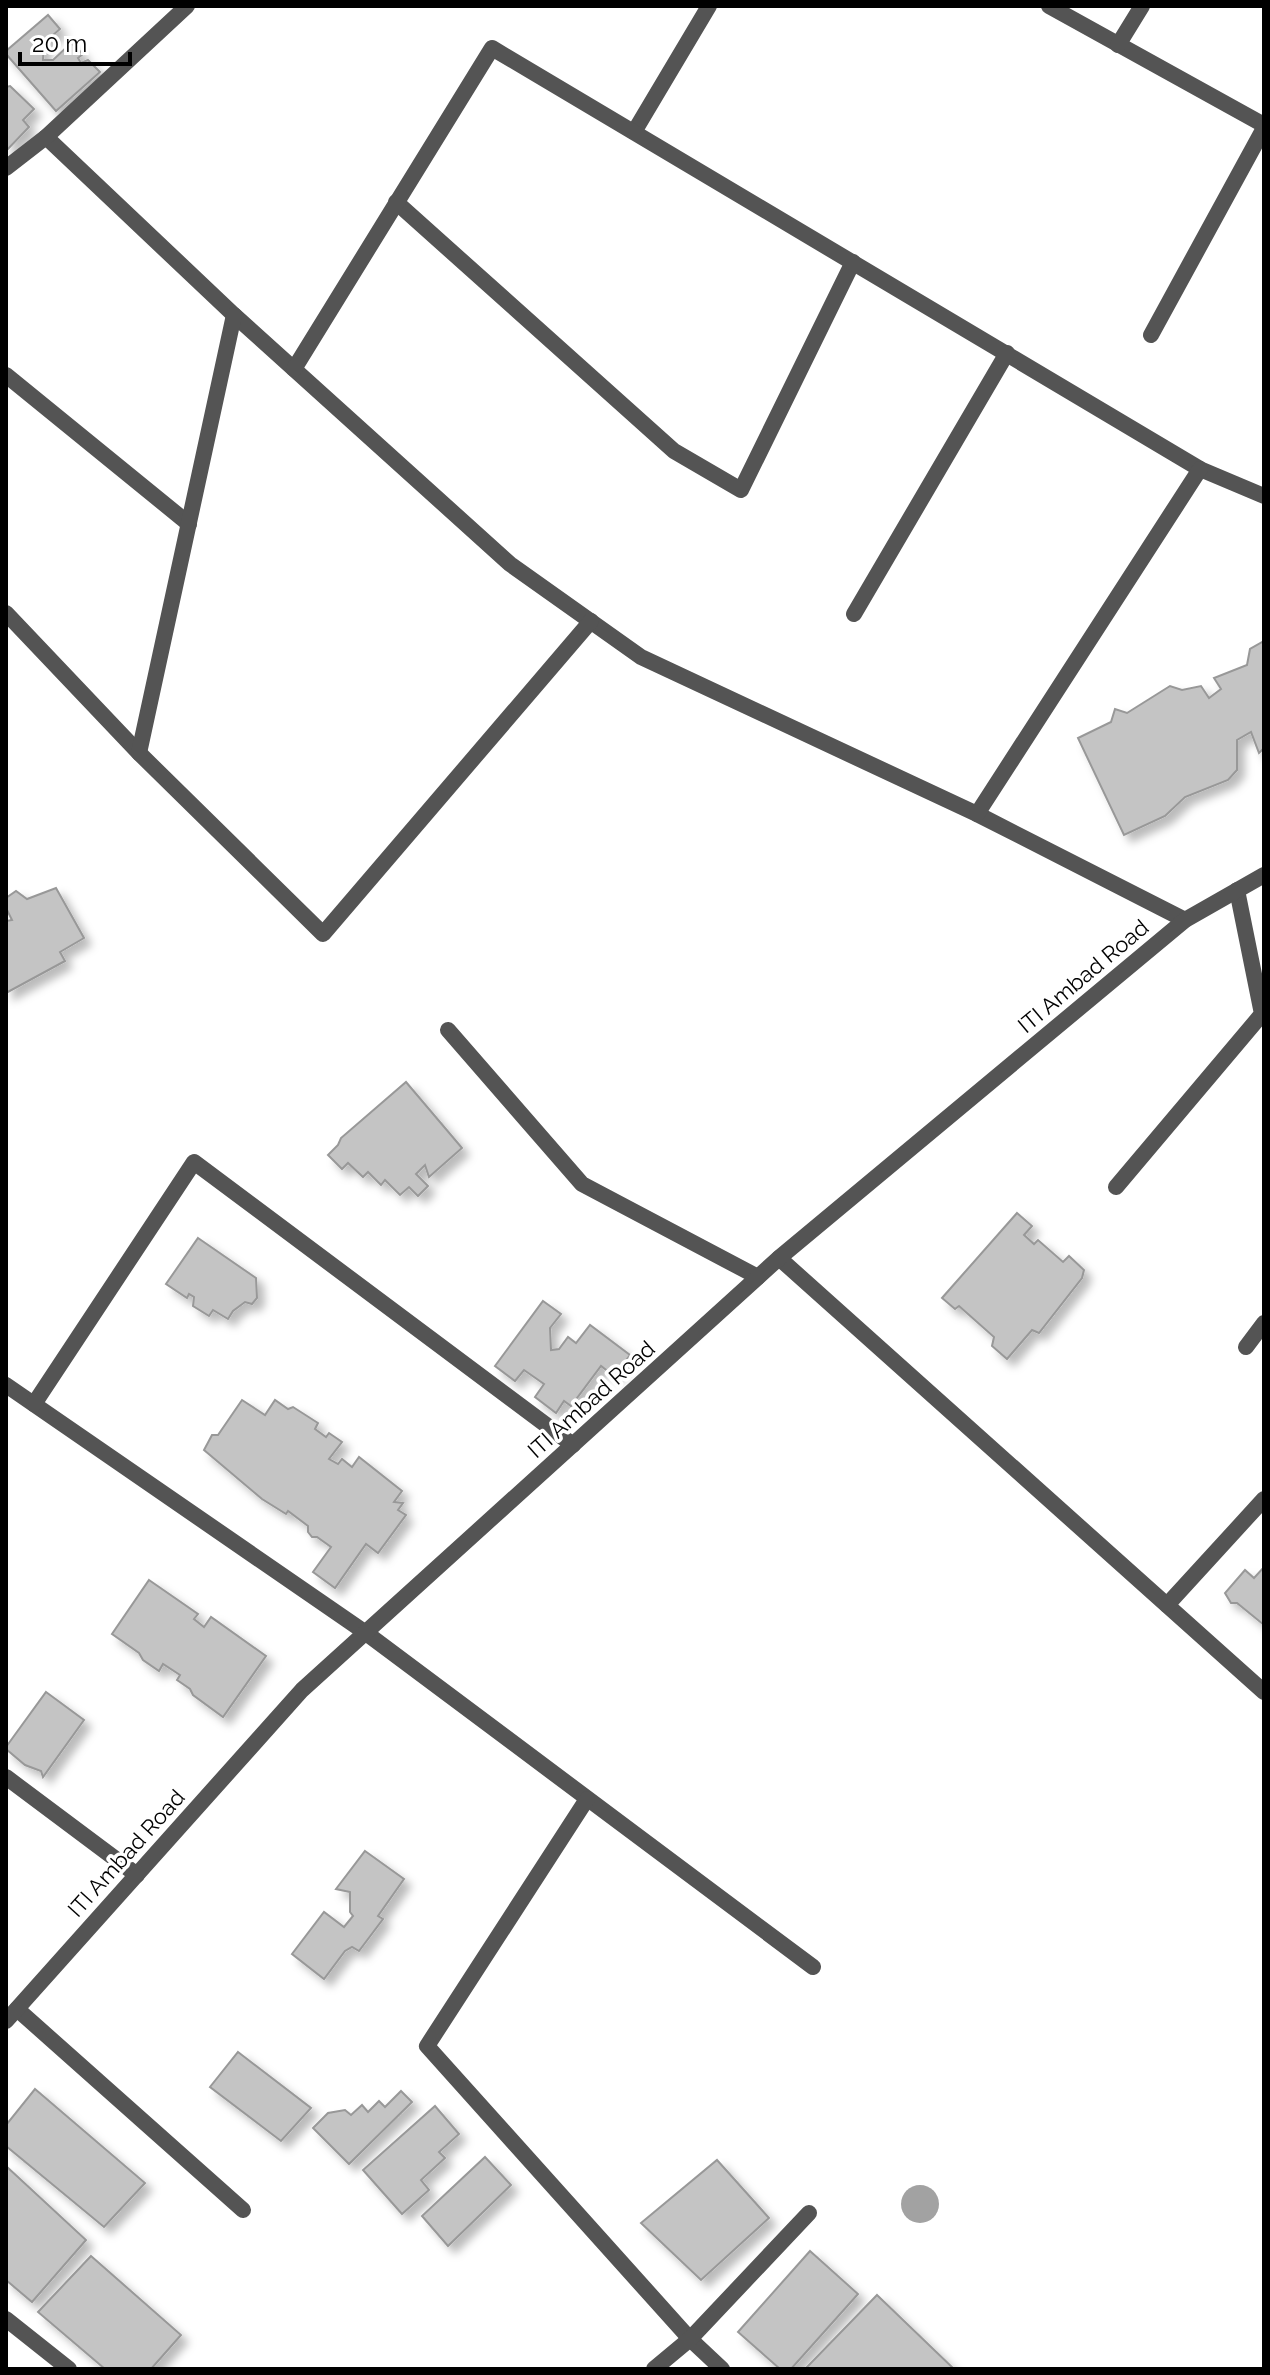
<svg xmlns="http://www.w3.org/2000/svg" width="1270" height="2375" font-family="Raleway,sans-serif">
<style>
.water{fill:#a2a2a2}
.building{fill:#c4c4c4;stroke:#989898;stroke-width:2;filter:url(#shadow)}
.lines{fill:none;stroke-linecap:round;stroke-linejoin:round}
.minor{stroke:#545454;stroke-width:16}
.tertiary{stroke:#545454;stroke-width:16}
.labels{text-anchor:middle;stroke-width:7;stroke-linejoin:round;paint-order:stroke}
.street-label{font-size:22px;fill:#000;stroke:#fff}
</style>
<defs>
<filter id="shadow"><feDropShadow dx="7" dy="7" stdDeviation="4" flood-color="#0004"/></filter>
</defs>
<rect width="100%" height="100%" fill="#fff"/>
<circle class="water" cx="920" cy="2204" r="19"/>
<g class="building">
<polygon points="48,15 60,29 44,43 43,60 53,60 71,43 83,54 78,58 81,63 88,60 100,72 56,111 6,54 6,51"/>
<polygon points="10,86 34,109 23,120 29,127 6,151 6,87"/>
<polygon points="1264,641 1264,748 1259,753 1251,732 1237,740 1237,770 1228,780 1185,797 1165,816 1124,835 1078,738 1111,722 1115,709 1127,713 1170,686 1182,690 1201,686 1209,698 1221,689 1214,678 1247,665 1250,649"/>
<polygon points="56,888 84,938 60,952 65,961 6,993 6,921 12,920 6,908 6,898 16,891 27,899"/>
<polygon points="406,1082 462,1148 429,1177 425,1165 416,1174 428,1186 418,1196 409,1187 400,1195 385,1180 381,1185 368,1172 363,1177 348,1163 342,1169 328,1155 338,1145 341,1138"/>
<polygon points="1017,1213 1032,1226 1024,1235 1034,1244 1038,1240 1063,1262 1069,1256 1084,1270 1082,1278 1039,1333 1032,1330 1007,1359 992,1346 994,1337 959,1306 955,1309 942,1298"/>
<polygon points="198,1238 256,1278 257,1298 252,1304 245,1302 233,1311 228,1319 213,1310 209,1316 193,1306 194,1297 189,1294 187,1298 166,1284"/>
<polygon points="543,1301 561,1314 550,1328 551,1350 559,1349 568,1337 576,1343 590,1325 630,1355 614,1376 601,1366 571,1406 564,1401 556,1413 535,1397 544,1384 524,1370 515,1381 495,1366"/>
<polygon points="242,1400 265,1415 275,1400 288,1409 293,1407 318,1423 315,1429 326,1437 329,1433 342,1442 329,1459 338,1464 342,1459 352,1467 359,1457 402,1491 394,1502 403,1503 398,1510 406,1515 378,1553 366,1544 335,1588 313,1572 331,1547 317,1537 312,1537 308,1532 308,1526 288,1511 286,1514 262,1499 204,1450 212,1435 218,1435"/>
<polygon points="1264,1567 1264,1625 1237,1603 1231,1603 1225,1593 1245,1570 1254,1578"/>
<polygon points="149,1580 198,1614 194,1619 204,1627 211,1617 266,1656 223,1717 193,1695 190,1689 177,1680 180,1675 163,1664 159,1671 143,1660 139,1653 112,1634"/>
<polygon points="46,1692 84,1720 43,1777 41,1771 25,1765 6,1749 6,1747"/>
<polygon points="365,1851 404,1879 378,1916 383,1919 359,1951 352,1947 345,1951 324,1979 292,1954 324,1912 344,1927 353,1916 350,1912 350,1892 336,1889"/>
<polygon points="238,2052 311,2108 281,2141 210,2087"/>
<polygon points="35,2089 145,2183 104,2227 6,2146 6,2125"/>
<polygon points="401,2091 412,2102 349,2164 313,2128 328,2113 345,2110 351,2115 362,2105 368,2112 379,2101 385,2107"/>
<polygon points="435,2106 459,2134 439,2152 445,2158 421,2180 429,2190 402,2214 363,2170"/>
<polygon points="485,2157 511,2185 448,2246 422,2216"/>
<polygon points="717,2160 769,2218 701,2280 641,2223"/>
<polygon points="6,2166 86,2240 32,2302 6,2280"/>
<polygon points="810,2251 858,2294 791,2369 780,2369 738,2332"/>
<polygon points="91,2256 181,2335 151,2369 105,2369 38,2312"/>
<polygon points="877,2295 954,2369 809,2369 807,2367"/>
</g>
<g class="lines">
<g class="minor">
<polyline points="1049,6 1264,125"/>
<polyline points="1118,45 1142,6"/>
<polyline points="634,132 709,6"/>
<polyline points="46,137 234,315 510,564 641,657 977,814 1185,920"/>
<polyline points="6,168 46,137 187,6"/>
<polyline points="396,202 674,451 741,490 853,262"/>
<polyline points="1151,335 1264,128"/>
<polyline points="294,369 492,48 1200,469 1264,496"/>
<polyline points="6,375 189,524"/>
<polyline points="6,613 139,753 323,934 591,621"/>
<polyline points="854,614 1007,353"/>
<polyline points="139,753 234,315"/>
<polyline points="977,814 1200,469"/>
<polyline points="448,1030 582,1184 758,1277"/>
<polyline points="1116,1187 1262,1014 1237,890"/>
<polyline points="779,1258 1264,1692"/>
<polyline points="1246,1347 1264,1323"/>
<polyline points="6,1385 366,1633 813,1967"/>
<polyline points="34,1404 194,1162 573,1445"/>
<polyline points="1167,1605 1264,1499"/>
<polyline points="6,1777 137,1875"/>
<polyline points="587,1799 427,2046 690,2339 722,2369"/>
<polyline points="17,2009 243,2210"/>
<polyline points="6,2319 69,2369"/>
<polyline points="654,2369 690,2339 809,2213"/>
</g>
<polyline class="tertiary" points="6,2021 302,1690 779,1258 1185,920 1264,875"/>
</g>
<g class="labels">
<g class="street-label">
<text transform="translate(1083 976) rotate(-40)" y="8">ITI Ambad Road</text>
<text transform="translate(591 1399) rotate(-42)" y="8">ITI Ambad Road</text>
<text transform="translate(126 1853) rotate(-48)" y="8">ITI Ambad Road</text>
</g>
</g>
<rect width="1270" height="2375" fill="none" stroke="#000000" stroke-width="16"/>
<path d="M20 52v12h110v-12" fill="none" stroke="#000000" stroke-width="4"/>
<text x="32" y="52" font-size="24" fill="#000000" stroke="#ffffff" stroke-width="6" paint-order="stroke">20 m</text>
</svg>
